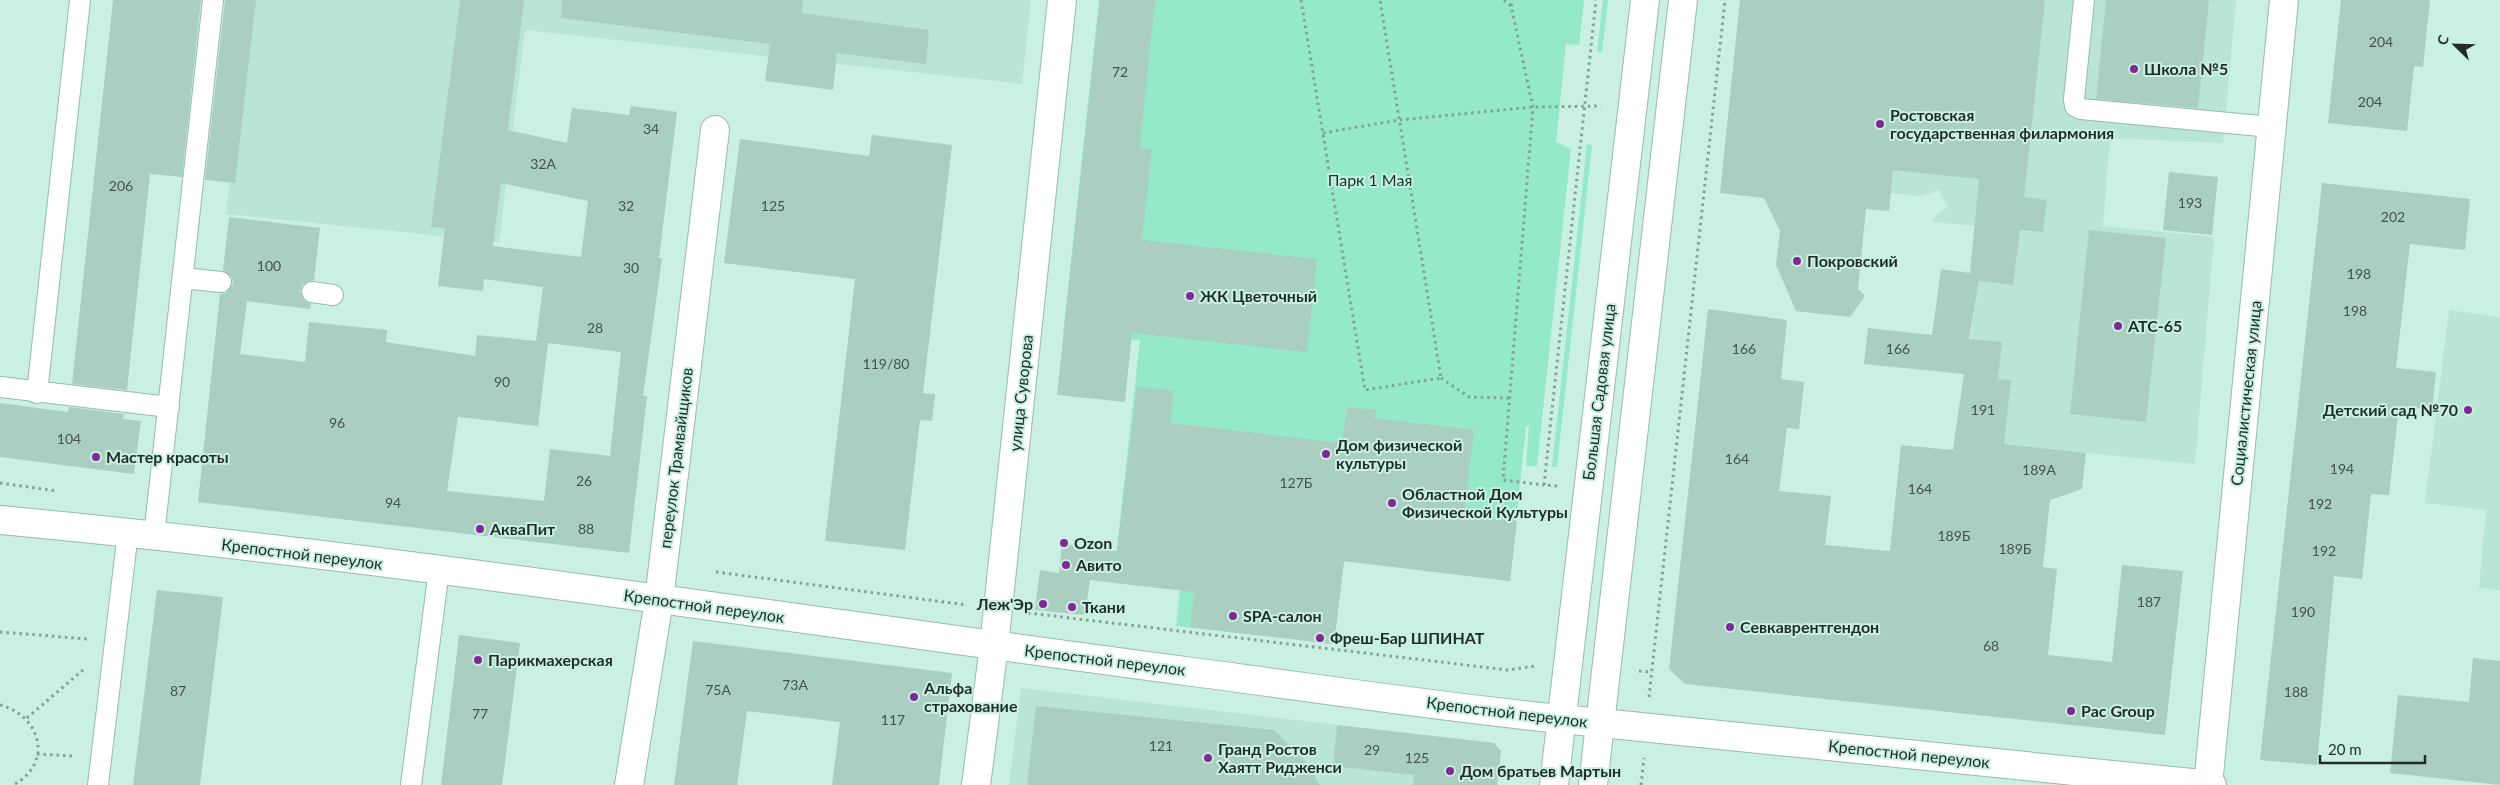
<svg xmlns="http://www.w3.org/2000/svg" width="2500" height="785" font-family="Lato,sans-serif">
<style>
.built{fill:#b8e5d4}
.green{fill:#94e9c9}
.building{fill:#aacebf;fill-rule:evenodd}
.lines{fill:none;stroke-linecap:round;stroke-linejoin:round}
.service-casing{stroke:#97bbac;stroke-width:22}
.minor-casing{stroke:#97bbac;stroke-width:30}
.tertiary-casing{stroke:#97bbac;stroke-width:30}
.secondary-casing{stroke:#97bbac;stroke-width:30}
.path{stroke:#85a196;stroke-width:3;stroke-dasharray:2.5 4;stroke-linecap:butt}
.service{stroke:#fff;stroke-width:20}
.minor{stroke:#fff;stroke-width:28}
.tertiary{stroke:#fff;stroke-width:28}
.secondary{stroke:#fff;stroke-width:28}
.poi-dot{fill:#802996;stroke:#caf0e1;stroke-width:2}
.labels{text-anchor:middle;stroke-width:4;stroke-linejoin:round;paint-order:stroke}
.number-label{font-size:14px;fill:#42554e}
.poi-label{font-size:16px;font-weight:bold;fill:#1f2d28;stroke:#caf0e1;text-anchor:start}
.park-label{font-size:16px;fill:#0e382b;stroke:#caf0e1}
.street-label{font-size:16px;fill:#1f2d28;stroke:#caf0e1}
</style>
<rect width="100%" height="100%" fill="#caf0e1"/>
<g class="built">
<polygon points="251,0 1031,0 1022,84 525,30 499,242 226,214"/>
<polygon points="2045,0 2236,0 2223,143 2110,138 2103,226 2214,237 2195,464 1954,439 1988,227 2043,232 2046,200 1978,193 1975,226 1933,222 1937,214 1948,207 1939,190 1922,196 1865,191"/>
<polygon points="2449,310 2500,317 2500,590 2479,588 2486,510 2425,503"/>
<polygon points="1021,688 1494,743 1501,751 1497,785 1009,785"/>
</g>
<g class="green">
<polygon points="1099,0 1584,0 1579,45 1566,44 1556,142 1571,149 1537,466 1526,466 1529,426 1526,426 1510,581 1344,561 1334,644 1176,626 1180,590 1113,583 1140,340 1063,334"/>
<polygon points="1603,0 1608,0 1602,52 1597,52"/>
<polygon points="1587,144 1592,145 1557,467 1552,467"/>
</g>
<g class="building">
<polygon points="113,0 201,0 182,177 150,174 127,390 72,384"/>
<polygon points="225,0 256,0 235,183 205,180"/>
<path d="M460,0H524L508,130L567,143L572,108L629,115L631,106L677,112L659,258H662L643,396H647L629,553L198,502L220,294L226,293L233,284L232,277L223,270L229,217L320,228L314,280L303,284L300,291L304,301L311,304L310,309L247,301L240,354L305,362L309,322L387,330L386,342L475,356L477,335L536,341L543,287L484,279L483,291L438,286L445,228L431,227ZM501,183L588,201L581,257L493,246ZM548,343L621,352L610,456L550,449L544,501L447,491L458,417L538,426Z"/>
<polygon points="562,0 803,0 802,13 929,30 926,64 837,53 833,90 765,81 770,44 561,18"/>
<polygon points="1100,0 1155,0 1140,148 1152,149 1142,240 1317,259 1307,352 1132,333 1125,402 1057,395"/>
<polygon points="1740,0 2045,0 2024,197 2047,200 2043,232 2020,230 2013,285 1979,281 1969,339 2002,342 1998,379 2011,380 2004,444 2086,453 2082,489 2050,500 2043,567 2057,569 2048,655 2112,662 2122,565 2183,571 2165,735 1685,684 1669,669 1708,309 1787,320 1781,379 1804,382 1799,429 1787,428 1779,491 1831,496 1825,545 1890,551 1901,445 1953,450 1964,374 1864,364 1868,328 1932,335 1941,269 1970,273 1979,179 1893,170 1889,211 1866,209 1858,289 1865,296 1850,317 1796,311 1776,265 1780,231 1764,198 1720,193"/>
<polygon points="2106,0 2209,0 2198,108 2096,99"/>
<polygon points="2341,0 2430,0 2423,67 2414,66 2407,131 2328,123"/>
<polygon points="872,135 952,145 923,393 935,394 932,421 920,420 905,550 825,541 855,279 724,263 740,139 869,156"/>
<polygon points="2169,172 2218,177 2212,235 2163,230"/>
<polygon points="2322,183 2470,199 2465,250 2410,244 2396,368 2436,372 2432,410 2399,406 2389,495 2371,494 2362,579 2334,576 2317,765 2260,760"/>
<polygon points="2089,230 2166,238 2146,422 2070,414"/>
<polygon points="1137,386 1174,391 1170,423 1342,443 1347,407 1376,410 1375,418 1474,430 1464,515 1517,522 1510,581 1344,561 1334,644 1190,627 1194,592 1090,580 1085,615 1035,610 1040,570 1059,573 1062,544 1117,551"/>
<polygon points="0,403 68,412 69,407 124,414 123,419 141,421 134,474 0,457"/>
<polygon points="157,590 223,597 200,785 133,785"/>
<polygon points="459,635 520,643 502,785 441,785"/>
<polygon points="693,641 952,673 939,785 832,785 840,722 747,711 737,785 674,785"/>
<polygon points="2473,658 2500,661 2500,785 2390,773 2398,695 2469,702"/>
<polygon points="1036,706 1274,730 1307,763 1320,785 1027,785"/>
<polygon points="1337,725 1494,743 1501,751 1497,785 1413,785 1414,775 1333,766"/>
</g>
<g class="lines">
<defs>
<g id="service">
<polyline points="2084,0 2074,99 2075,106 2081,109 2271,127"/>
<polyline points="183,278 221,282"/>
<polyline points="312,292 333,295"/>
<polyline points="0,387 169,407"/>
<polyline points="37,393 80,0"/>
<polyline points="154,536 213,0"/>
<polyline points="98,785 128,532"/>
<polyline points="411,785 439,570"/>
</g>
<g id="minor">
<polyline points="994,646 1062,0"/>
<polyline points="1562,719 2212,785"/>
<polyline points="629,785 659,600 715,130"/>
</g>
<g id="tertiary">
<path d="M0,520C396,557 790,619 1185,671C1310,687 1436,707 1562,719"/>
<polyline points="976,785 994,646"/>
<polyline points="2208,785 2284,0"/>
</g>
<g id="secondary">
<polyline points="1554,785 1645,0"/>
<polyline points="1593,785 1683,0"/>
</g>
</defs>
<use href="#service" class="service-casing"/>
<use href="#minor" class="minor-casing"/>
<use href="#tertiary" class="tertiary-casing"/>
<use href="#secondary" class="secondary-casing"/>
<g class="path">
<polyline points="1301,0 1365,390 1441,378 1380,0"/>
<polyline points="1504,0 1511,6 1533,107 1503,480 1544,485"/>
<polyline points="1511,6 1514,0"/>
<polyline points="1323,133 1399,120 1533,107 1601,106"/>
<polyline points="1441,378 1469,397 1509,398"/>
<polyline points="0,483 57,491"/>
<polyline points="1557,486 1544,485 1596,0"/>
<polyline points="716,572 967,605"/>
<polyline points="1028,613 1508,670 1535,666"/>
<polyline points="0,632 87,639"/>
<polyline points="1639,671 1651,672"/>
<polyline points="1649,697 1725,0"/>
<path d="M0,705C41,715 54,764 13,785"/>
<polyline points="27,718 83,670"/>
<polyline points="37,754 74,756"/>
<polyline points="1641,785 1644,758"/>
</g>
<use href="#service" class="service"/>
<use href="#minor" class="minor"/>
<use href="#tertiary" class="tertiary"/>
<use href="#secondary" class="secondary"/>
</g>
<g class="poi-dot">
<circle cx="2134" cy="69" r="5"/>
<circle cx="1880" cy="124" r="5"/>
<circle cx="1797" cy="261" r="5"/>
<circle cx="1190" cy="296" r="5"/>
<circle cx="2118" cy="326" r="5"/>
<circle cx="2468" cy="410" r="5"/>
<circle cx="1326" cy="454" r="5"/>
<circle cx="96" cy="457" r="5"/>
<circle cx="1392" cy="503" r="5"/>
<circle cx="480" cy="529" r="5"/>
<circle cx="1064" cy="543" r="5"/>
<circle cx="1066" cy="565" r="5"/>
<circle cx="1043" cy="604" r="5"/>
<circle cx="1072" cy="607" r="5"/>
<circle cx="1233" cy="616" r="5"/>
<circle cx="1730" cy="627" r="5"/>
<circle cx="1320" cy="638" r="5"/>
<circle cx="478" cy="660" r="5"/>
<circle cx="914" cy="697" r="5"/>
<circle cx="2071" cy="711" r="5"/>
<circle cx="1208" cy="758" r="5"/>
<circle cx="1450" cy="771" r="5"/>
</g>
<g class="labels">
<g class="number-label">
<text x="2381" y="47">204</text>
<text x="1120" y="77">72</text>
<text x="2370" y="107">204</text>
<text x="651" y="134">34</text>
<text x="543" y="169">32А</text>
<text x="121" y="191">206</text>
<text x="2190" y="208">193</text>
<text x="626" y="211">32</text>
<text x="773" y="211">125</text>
<text x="2393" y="222">202</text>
<text x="269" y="271">100</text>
<text x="631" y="273">30</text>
<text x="2359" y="279">198</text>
<text x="2355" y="316">198</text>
<text x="595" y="333">28</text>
<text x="1744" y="354">166</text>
<text x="1898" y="354">166</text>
<text x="886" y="369">119/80</text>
<text x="502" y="387">90</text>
<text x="1983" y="415">191</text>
<text x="337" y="428">96</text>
<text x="69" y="444">104</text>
<text x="1737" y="464">164</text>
<text x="2342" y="474">194</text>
<text x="2039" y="475">189А</text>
<text x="584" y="486">26</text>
<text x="1296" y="488">127Б</text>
<text x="1920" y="494">164</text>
<text x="393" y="508">94</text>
<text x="2320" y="509">192</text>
<text x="586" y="534">88</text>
<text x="1954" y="541">189Б</text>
<text x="2015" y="554">189Б</text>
<text x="2324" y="556">192</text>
<text x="2149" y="607">187</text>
<text x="2303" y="617">190</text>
<text x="1991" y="651">68</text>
<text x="795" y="690">73А</text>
<text x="718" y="695">75А</text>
<text x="178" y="696">87</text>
<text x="2296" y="697">188</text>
<text x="480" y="719">77</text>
<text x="893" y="725">117</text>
<text x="1161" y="751">121</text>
<text x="1372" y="755">29</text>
<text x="1417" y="763">125</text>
</g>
<g class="poi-label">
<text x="2144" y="75">Школа №5</text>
<text x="1890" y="121">Ростовская<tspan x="1890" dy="18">государственная филармония</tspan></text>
<text x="1807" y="267">Покровский</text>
<text x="1200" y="302">ЖК Цветочный</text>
<text x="2128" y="332">АТС-65</text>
<text x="2458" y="416" text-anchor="end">Детский сад №70</text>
<text x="1336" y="451">Дом физической<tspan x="1336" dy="18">культуры</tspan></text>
<text x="106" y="463">Мастер красоты</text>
<text x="1402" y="500">Областной Дом<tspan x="1402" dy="18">Физической Культуры</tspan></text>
<text x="490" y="535">АкваПит</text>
<text x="1074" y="549">Ozon</text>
<text x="1076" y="571">Авито</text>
<text x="1033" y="610" text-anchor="end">Леж'Эр</text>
<text x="1082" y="613">Ткани</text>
<text x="1243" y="622">SPA-салон</text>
<text x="1740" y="633">Севкаврентгендон</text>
<text x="1330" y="644">Фреш-Бар ШПИНАТ</text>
<text x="488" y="666">Парикмахерская</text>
<text x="924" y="694">Альфа<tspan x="924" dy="18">страхование</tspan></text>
<text x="2081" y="717">Pac Group</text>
<text x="1218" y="755">Гранд Ростов<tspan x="1218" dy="18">Хаятт Ридженси</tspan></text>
<text x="1460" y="777">Дом братьев Мартын</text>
</g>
<g class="park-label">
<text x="1370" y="186">Парк 1 Мая</text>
</g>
<g class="street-label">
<text transform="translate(1599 392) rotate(-83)" y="6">Большая Садовая улица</text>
<text transform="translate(1021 393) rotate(-84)" y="6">улица Суворова</text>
<text transform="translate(2246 393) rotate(-84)" y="6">Социалистическая улица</text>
<text transform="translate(676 458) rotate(-83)" y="6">переулок Трамвайщиков</text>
<text transform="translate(302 554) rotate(7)" y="6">Крепостной переулок</text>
<text transform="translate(704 606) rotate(8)" y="6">Крепостной переулок</text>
<text transform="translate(1105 660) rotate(7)" y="6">Крепостной переулок</text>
<text transform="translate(1507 712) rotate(7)" y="6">Крепостной переулок</text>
<text transform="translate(1909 754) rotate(6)" y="6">Крепостной переулок</text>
</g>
</g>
<g transform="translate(2455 45) rotate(293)" stroke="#caf0e1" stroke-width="4" paint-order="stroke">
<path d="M0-4L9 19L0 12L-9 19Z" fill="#1f2d28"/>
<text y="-8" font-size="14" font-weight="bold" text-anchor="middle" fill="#1f2d28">С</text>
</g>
<path d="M2320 755v8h105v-8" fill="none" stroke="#1f2d28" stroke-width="2.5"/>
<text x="2328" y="755" font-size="15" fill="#1f2d28" stroke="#caf0e1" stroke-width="4" paint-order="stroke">20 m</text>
</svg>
